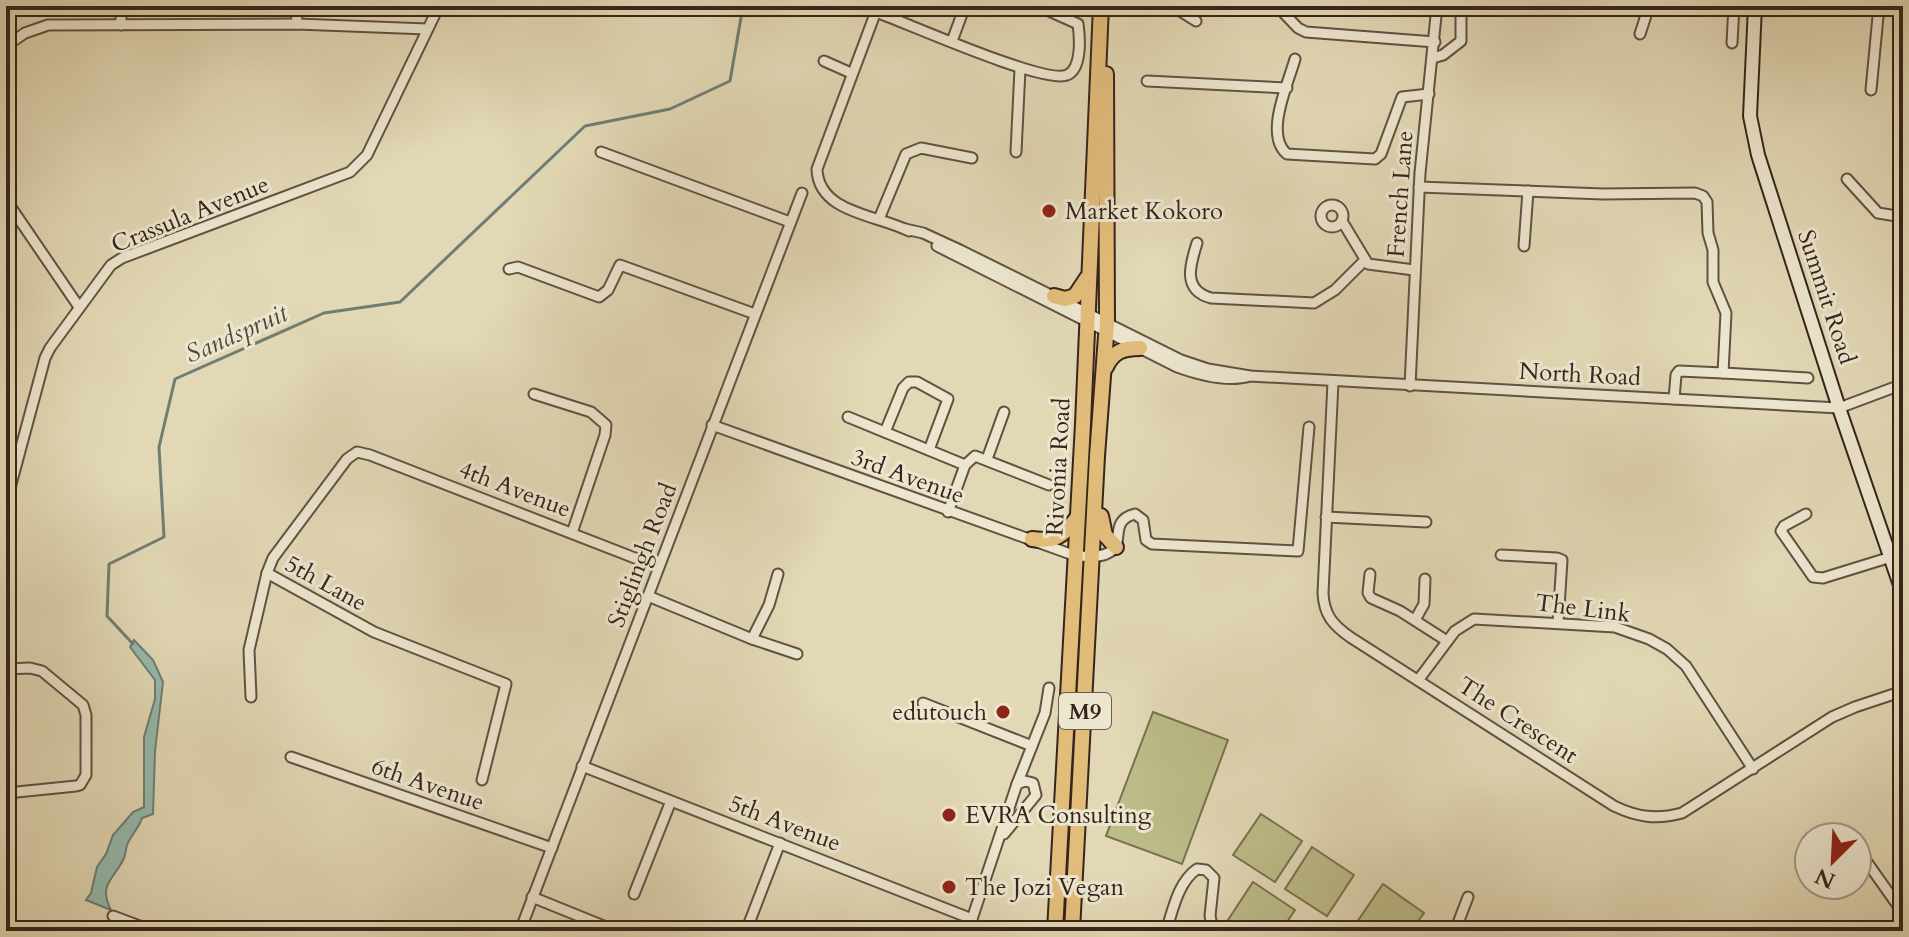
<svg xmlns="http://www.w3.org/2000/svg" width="1909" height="937" font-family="Cardo,serif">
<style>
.green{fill:#bbbc88;stroke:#797052;stroke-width:2}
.water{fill:#95baae;stroke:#6f7e74;stroke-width:2}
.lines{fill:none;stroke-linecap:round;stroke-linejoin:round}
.stream{stroke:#6f7e74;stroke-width:3}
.street-casing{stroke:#625142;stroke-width:13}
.secondary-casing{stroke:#37241c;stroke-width:16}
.primary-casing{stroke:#37241c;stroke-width:18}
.street{stroke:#ece6cf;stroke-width:9}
.secondary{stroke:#ece6cf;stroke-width:12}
.primary{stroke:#e1bc7a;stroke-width:14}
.poi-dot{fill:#8f2418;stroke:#ece6cf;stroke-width:3}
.labels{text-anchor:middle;stroke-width:6;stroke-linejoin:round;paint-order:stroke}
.shield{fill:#ece6cf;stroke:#6d5e52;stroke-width:2}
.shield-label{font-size:22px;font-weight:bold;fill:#37241c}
.street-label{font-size:24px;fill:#37241c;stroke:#ece6cf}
.poi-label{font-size:24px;fill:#37241c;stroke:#ece6cf;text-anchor:start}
.water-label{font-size:26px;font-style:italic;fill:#4e4a40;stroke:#ece6cf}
</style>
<rect width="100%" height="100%" fill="#e2d8b5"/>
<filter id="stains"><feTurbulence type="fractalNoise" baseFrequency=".0025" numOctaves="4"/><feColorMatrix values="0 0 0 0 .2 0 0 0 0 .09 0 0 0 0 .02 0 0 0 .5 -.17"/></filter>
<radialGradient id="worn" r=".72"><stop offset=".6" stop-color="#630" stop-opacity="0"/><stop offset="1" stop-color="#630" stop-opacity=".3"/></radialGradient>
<g class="green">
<polygon points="1153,712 1228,740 1182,864 1106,836"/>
<polygon points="1261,814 1302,841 1275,882 1233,855"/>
<polygon points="1312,847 1354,875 1327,916 1285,889"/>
<polygon points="1253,882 1295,910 1281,931 1237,931 1226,923"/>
<polygon points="1383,884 1424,913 1411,931 1365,931 1355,925"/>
</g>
<path class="water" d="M134,640L153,660L163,682L155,751L153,814L142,818C139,828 131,835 127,845C126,848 125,856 124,858C116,877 97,884 111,910L86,900L91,893L97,867L106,854L113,835L133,812L144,807V737L155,699V680L130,647Z"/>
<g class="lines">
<polyline class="stream" points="133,644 107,616 109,564 164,537 159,447 175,379 324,313 400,302 585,126 670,109 730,81 743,6"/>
<defs>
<g id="street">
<polyline points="296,6 297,24"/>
<path d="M878,6L817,169C818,213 878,215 909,231"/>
<polyline points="1172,6 1196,21"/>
<polyline points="1277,6 1298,28 1306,32 1435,42"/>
<path d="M876,12C907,23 1045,85 1067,75C1082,69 1080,38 1078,24L1040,7"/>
<polyline points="121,25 121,6"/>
<polyline points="1640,34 1649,6"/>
<polyline points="952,41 965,6"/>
<polyline points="1732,43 1734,6"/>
<polyline points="6,46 25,33 48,25 297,24 427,29"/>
<polyline points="1433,58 1443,55 1461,41 1461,6"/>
<path d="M1295,59C1288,84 1264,135 1287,154L1375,159L1381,154L1402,97L1429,94"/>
<polyline points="824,61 851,73"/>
<polyline points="1147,81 1287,88"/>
<polyline points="1871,90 1879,6"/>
<polyline points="601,152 790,222"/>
<polyline points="1016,152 1020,69"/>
<polyline points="1847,179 1878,213 1903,217"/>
<polyline points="1419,187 1603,194 1695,193 1703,196 1707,202 1708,233 1713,250 1713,282 1726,313 1723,373 1679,371 1676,375 1674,399"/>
<polyline points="6,200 79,307"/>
<circle cx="1332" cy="216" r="11"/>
<polyline points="879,219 906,154 921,148 972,158"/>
<polyline points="1342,221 1368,264 1414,270"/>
<polyline points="905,229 923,233 960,250 1181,360 1208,369 1250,376 1839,408 1903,384"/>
<path d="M1197,243C1190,265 1182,290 1211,298L1314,303L1335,290L1364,261"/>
<path d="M937,246L1177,367C1199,375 1227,383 1250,376"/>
<polyline points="1524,246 1528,191"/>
<polyline points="509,269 518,267 599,297 608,290 620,265 755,314"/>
<polyline points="1723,373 1808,378"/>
<path d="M1333,382L1323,593C1324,615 1333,625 1350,637L1614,806C1637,817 1656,820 1682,813L1832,717L1855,707L1903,691"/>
<polyline points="1410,386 1420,173 1437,6"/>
<polyline points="534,394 591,412 606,425 605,435 572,533"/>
<polyline points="848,417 965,465"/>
<path d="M712,425L1076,556C1086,556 1099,558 1108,553C1127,545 1107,521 1135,514L1143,520L1146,540L1152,544L1298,551L1309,427"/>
<polyline points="885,432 903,388 909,382 917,382 948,399 929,450"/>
<polyline points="987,459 1004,412"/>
<polyline points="6,503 45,358 50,348 111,265 122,258 350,172 367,155 439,6"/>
<polyline points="948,512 965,465 975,456 1049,485"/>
<polyline points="1806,514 1784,526 1781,531 1813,577 1823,578 1891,557"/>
<polyline points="1326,517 1426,522"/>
<polyline points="1501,555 1557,558 1562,560 1558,623"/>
<polyline points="1370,574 1368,593 1371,598 1400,611 1447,641"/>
<polyline points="648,596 752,639 797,654"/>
<polyline points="1415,620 1424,604 1425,579"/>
<polyline points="752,639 769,605 778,574"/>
<polyline points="6,669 30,668 42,671 83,705 86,715 86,775 80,785 76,786 7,793"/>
<polyline points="1419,679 1455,631 1474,619 1615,627 1649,639 1667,649 1686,666 1753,769"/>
<polyline points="251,697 249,650 267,573"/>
<polyline points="923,703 1032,746"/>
<polyline points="291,757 552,848"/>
<polyline points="582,766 972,919"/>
<polyline points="482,780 506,684 374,632 267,573 273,558 347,459 357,452 370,455 658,567"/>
<polyline points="6,810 6,790"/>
<polyline points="1004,834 1036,795 1033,783 1025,781 1017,784"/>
<polyline points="1857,848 1903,913"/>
<polyline points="6,856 8,857"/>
<polyline points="634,894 671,801"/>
<polyline points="532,897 616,931"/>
<polyline points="113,916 153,931"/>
<polyline points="520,931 802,193"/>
<polyline points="746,931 780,843"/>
<polyline points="968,931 1017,784 1045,713 1049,688"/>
<path d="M1166,931C1173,910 1178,882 1197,869L1206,870L1214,878L1210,916L1213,931"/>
<polyline points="1455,931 1468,897"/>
</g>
<polyline id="secondary" points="1755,6 1750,116 1758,155 1839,408 1903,594"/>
<g id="primary">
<polyline points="1054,296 1065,299 1075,296 1087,278"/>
<path d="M1106,367C1113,351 1124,348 1140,348"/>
<polyline points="1101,516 1105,535 1116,547"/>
<path d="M1032,539C1053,542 1063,537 1076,519"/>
<polyline points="1055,931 1083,424 1101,6"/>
<polyline points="1072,931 1097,456 1107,323 1106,74"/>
</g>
</defs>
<use href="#street" class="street-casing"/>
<use href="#secondary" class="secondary-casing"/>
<use href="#primary" class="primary-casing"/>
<use href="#street" class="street"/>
<use href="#secondary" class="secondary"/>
<use href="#primary" class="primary"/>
</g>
<g class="poi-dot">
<circle cx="1049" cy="211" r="8"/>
<circle cx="1003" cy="712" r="8"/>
<circle cx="949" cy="815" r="8"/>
<circle cx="949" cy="887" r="8"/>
</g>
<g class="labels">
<rect class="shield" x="1059" y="693" width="52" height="36" rx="6"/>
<g class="shield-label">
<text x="1085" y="719">M9</text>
</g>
<g class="street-label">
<text transform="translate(1400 194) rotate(-86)" y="8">French Lane</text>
<text transform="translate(190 214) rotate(-22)" y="8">Crassula Avenue</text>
<text transform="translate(1827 297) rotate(72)" y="8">Summit Road</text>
<text transform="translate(1580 374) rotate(3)" y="8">North Road</text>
<text transform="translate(1058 467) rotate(-87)" y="8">Rivonia Road</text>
<text transform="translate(908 476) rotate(20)" y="8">3rd Avenue</text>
<text transform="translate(515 489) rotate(21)" y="8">4th Avenue</text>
<text transform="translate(642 555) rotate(-69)" y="8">Stiglingh Road</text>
<text transform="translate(326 583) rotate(29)" y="8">5th Lane</text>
<text transform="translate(1583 608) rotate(7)" y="8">The Link</text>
<text transform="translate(1518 720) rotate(33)" y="8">The Crescent</text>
<text transform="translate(428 784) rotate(19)" y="8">6th Avenue</text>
<text transform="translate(785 823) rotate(21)" y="8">5th Avenue</text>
</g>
<g class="poi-label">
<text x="1065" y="219">Market Kokoro</text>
<text x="987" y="720" text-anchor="end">edutouch</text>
<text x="965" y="823">EVRA Consulting</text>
<text x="965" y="895">The Jozi Vegan</text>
</g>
<g class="water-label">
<text transform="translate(236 333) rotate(-24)" y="9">Sandspruit</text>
</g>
</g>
<rect width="1909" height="937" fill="none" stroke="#e2d8b5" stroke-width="32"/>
<rect x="8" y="8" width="1893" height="921" fill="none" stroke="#37241c" stroke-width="4"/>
<rect x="16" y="16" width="1877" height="905" fill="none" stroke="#37241c" stroke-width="2"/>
<g transform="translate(1833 861) rotate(204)"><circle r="38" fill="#ece6cf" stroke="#a49887" stroke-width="2"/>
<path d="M0-6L14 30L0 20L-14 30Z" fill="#8f2418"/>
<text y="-12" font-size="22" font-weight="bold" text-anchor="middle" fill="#37241c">N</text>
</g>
<rect width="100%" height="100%" filter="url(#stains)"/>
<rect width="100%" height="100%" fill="url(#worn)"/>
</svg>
